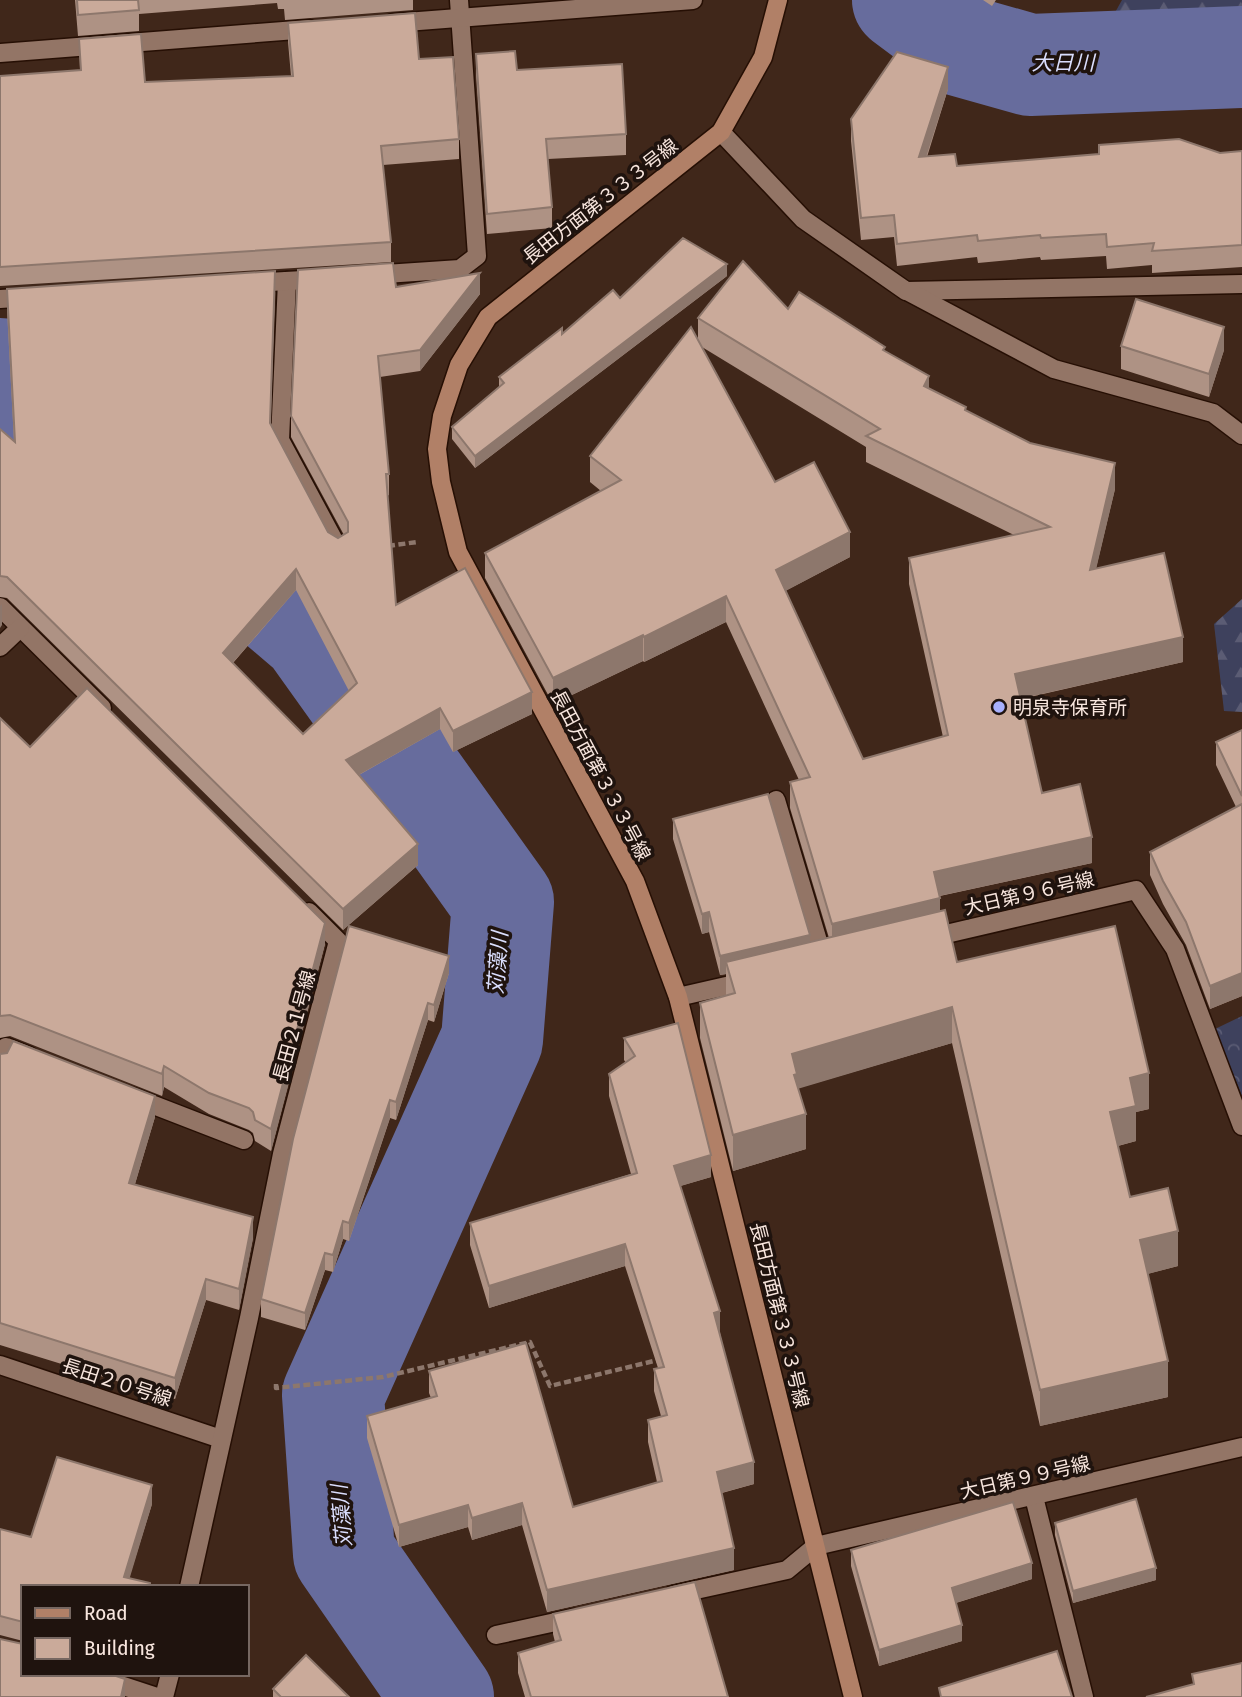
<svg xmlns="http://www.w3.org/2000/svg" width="1242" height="1697" font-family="'Fira Sans Condensed','Noto Sans JP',sans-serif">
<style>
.forest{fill:url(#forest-firs)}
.park{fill:url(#park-crowns)}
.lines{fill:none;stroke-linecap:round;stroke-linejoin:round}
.river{stroke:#676c9d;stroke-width:102}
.lane-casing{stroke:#260f04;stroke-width:21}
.street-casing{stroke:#260f04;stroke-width:21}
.secondary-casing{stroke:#260f04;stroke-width:21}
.path{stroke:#8d776c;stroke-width:4.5;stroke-dasharray:7 3.5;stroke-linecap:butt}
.lane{stroke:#937566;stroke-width:18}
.street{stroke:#937566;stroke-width:18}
.secondary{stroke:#b18067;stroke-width:18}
.wall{fill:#ae9284;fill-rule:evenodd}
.shaded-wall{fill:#8d776c}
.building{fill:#caaa9a;stroke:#8d776c;stroke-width:2;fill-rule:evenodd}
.poi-dot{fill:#a8b0fc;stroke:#1f130e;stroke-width:2.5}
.labels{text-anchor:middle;stroke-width:7;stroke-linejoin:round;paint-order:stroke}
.street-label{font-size:19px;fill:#f8e6de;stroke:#1f130e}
.poi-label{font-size:19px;fill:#f8e6de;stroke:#1f130e;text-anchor:start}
.water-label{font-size:21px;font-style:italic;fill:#dadefd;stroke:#1f130e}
</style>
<defs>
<pattern id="forest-firs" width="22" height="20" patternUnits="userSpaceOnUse" patternTransform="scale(1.75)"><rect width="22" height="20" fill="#3e415d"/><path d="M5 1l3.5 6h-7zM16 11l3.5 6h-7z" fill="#5b5c74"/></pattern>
<pattern id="park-crowns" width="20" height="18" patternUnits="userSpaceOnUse" patternTransform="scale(1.75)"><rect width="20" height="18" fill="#3e415d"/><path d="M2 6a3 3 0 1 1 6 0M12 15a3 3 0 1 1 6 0" fill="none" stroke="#5b5c74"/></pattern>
</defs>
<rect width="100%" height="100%" fill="#40271a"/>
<g class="forest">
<polygon points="1122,0 1242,0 1242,99 1060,111"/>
<polygon points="1242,599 1242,712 1224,711 1214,624"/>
</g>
<polygon class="park" points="1242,1016 1242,1096 1215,1029"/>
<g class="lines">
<g class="river">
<polyline points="903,0 966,47 1030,65 1242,57"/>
<polyline points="0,369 311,633 503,902 492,1040 333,1395 344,1554 443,1697"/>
</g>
<defs>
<g id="lane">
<polyline points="370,275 460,269 477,256 459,0"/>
<polyline points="287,281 280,440 338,548"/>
<polyline points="252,283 321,279"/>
<polyline points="0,299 31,297"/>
<polyline points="776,800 824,961"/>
<polyline points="0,1066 6,1047 29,1056"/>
<polyline points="133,1097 244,1140"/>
<polyline points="673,1595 787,1570 816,1546"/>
<polyline points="496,1635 574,1618"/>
</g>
<g id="street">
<polyline points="393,23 693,0"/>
<polyline points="0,53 309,29"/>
<polyline points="721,132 803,219 906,291 1242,284"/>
<polyline points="909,292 1054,369 1213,413 1242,435"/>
<polyline points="0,607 102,708"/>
<polyline points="0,647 20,628"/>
<polyline points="929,938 1136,890 1175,949 1242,1126"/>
<polyline points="678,997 748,981"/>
<polyline points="0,1365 221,1439"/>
<polyline points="1034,1497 1084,1697"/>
<polyline points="816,1546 1242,1447"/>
<polyline points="189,1587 249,1318 282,1154 338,941 309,912"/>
<polyline points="87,1674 157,1697"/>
<polyline points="164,1697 170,1674"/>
</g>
<polyline id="secondary" points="778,0 763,57 721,132 488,317 459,365 442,416 437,449 441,482 458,552 635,881 678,997 853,1697"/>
</defs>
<use href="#lane" class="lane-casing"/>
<use href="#street" class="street-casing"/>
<use href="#secondary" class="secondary-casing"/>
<g class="path">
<polyline points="388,546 417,542"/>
<polyline points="276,1384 276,1388 383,1377 530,1342 550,1386 658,1360"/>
</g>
<use href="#lane" class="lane"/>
<use href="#street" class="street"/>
<use href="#secondary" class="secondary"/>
</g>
<g class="wall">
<polygon points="75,0 413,0 413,10 285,20 284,9 278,9 277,3 139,14 139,31 78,36"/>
<polygon points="983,0 996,0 992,6"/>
<polygon points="288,23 419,59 459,139 459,159 383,165 391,242 391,262 0,286 0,76 80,70 79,39 145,82 291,76 288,42"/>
<polygon points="476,54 517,70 626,134 626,155 548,159 552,207 552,228 487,234 476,75"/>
<polygon points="948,89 927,157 957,166 1099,154 1099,145 1220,153 1242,151 1242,267 1152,273 1152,265 1107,269 1106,256 1041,260 1040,257 978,263 977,257 897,266 894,237 861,240 851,141 851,119"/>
<polygon points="727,276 475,468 452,439 452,427 499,387 499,377 562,334 620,298"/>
<path d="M396,287L480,294L420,371L380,377L389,474V495L387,496L396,605L532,714L453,752L440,729L359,775L418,865L343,930L7,598L0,597V429L14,441L7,310V289L275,292L270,425L328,532L338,538L344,535L291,437V416ZM296,590L349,691L303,734L233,663Z"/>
<path d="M788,309L885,351L929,388L966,411L1115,489L1096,568L1183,662L1021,699L1042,793L1092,863L940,896V912L957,962L1149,1109L1136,1112V1141L1118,1146L1130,1197L1178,1266L1147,1274L1168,1397L1040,1426L952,1043L798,1088L806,1149L733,1171L700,1038V1003L726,995V974L720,975L709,932L702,934L673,839V819L810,942L829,938L790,808V782L799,780L726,622L644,662L643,661L553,704L485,578V553L601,491L590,482V456L698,339V318ZM702,347L866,447V462L1014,535L909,558V584L943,737L863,759L785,591L850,557L775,482Z"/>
<polygon points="1121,346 1224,350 1209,397 1121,369"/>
<polygon points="0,718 30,747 325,944 271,1151 255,1141 253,1133 249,1130 209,1114 164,1087 162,1096 10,1036 0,1038"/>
<polygon points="1242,730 1242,996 1210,1009 1186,945 1163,904 1150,875 1150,852 1236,807 1216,765 1216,742"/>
<polygon points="449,973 434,1022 428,1020 396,1120 390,1118 349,1241 343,1239 333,1272 325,1270 305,1330 261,1317 261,1299 293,1139"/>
<polygon points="624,1038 711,1177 680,1186 720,1333 754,1484 722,1493 734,1570 547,1612 522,1525 472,1540 468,1527 399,1547 367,1438 367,1416 431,1398 429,1393 429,1371 573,1507 657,1482 648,1442 648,1420 661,1416 654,1391 654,1369 658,1368 625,1266 489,1308 470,1245 470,1223 631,1174 609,1096 609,1074 626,1063 624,1060"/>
<polygon points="0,1054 155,1117 135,1184 253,1238 239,1310 206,1300 175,1399 0,1345"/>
<polygon points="152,1504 129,1578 150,1587 23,1587 23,1641 0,1635 0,1529 31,1537"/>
<polygon points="1055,1523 1156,1580 1073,1603 1055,1535"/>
<polygon points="851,1550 1032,1579 956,1603 962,1641 879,1666 851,1566"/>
<polygon points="553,1614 728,1697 525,1697 518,1673 518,1653 555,1642 553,1634"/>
<polygon points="273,1689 349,1697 273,1697"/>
</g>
<g class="shaded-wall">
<polygon points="948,67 948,89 919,179 919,157"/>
<polygon points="727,264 727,276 475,468 475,456"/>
<polygon points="275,271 275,292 270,445 270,423"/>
<polygon points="480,273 480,294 420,371 420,350"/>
<polygon points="1224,327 1224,350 1209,397 1209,374"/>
<polygon points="929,376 929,402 924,386"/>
<polygon points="1115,463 1115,489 1090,595 1090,570"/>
<polygon points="850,532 850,557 776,596 776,570"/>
<polygon points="296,569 296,590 223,674 223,653"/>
<polygon points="726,596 726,622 644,662 644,637"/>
<polygon points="2,604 2,625 0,628 0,606"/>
<polygon points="643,635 643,661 553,704 553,678"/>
<polygon points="1183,637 1183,662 1015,700 1015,674"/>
<polygon points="532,692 532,714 453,752 453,731"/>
<polygon points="440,708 440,729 346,782 346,760"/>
<polygon points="1092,837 1092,863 934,897 934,872"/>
<polygon points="418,844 418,865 343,930 343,909"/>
<polygon points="940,898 940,924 832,949 832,924"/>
<polygon points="709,912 709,932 702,934 702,914"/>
<polygon points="325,923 325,944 271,1151 271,1129"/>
<polygon points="810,935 810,955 726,962 726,974 720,975 720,956"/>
<polygon points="449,956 449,973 434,1022 434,1005"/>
<polygon points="1242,973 1242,996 1210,1009 1210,986"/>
<polygon points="428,1003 428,1020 396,1120 396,1102"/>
<polygon points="952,1007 952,1043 794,1090 792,1054"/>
<polygon points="164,1066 164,1087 162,1096 162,1074"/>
<polygon points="1149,1073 1149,1109 1136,1112 1136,1141 1110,1148 1110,1112 1130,1078"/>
<polygon points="155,1096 155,1117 129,1204 129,1183"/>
<polygon points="390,1100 390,1118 349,1241 349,1223"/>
<polygon points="806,1114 806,1149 733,1171 733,1135"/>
<polygon points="711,1155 711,1177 674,1188 674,1166"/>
<polygon points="253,1217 253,1238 239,1310 239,1289"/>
<polygon points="343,1221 343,1239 333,1272 333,1255"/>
<polygon points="1178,1231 1178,1266 1140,1276 1140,1240"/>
<polygon points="625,1244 625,1266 489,1308 489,1286"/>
<polygon points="325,1253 325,1270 305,1330 305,1313"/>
<polygon points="206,1279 206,1300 175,1399 175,1378"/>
<polygon points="720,1311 720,1333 714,1313"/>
<polygon points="1168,1361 1168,1397 1040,1426 1040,1390"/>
<polygon points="754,1462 754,1484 717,1494 717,1472"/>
<polygon points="152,1485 152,1504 127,1587 124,1577"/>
<polygon points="522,1503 522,1525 472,1540 472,1518"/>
<polygon points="468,1505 468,1527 399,1547 399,1525"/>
<polygon points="734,1548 734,1570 547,1612 547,1590"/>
<polygon points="1032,1563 1032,1579 952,1604 952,1588"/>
<polygon points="1156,1568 1156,1580 1073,1603 1073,1591"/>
<polygon points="962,1625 962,1641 879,1666 879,1650"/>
<polygon points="125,1679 125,1697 121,1697"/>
</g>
<g class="building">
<polygon points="77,0 138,0 139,10 78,15"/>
<polygon points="415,13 419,59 453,57 459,139 381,146 391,242 0,267 0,76 81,70 79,39 141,34 145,82 293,76 288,23"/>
<polygon points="515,51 517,70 622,64 626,134 546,139 552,207 487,214 476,54"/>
<polygon points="897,52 948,67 919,157 955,154 957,166 1099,154 1099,145 1179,139 1220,153 1242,151 1242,245 1152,251 1154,243 1107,247 1106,234 1041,238 1040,235 978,241 977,235 897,244 894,215 861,218 851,119"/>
<polygon points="683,238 727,264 475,456 452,427 504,383 499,377 562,328 562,334 613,290 620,298"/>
<polygon points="743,261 788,309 799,292 885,347 883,350 929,376 924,386 966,407 965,410 1030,443 1115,463 1090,570 1164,553 1183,637 1015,674 1042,793 1080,784 1092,837 934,872 940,898 832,924 790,782 810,777 726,596 644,637 643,635 553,678 485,553 621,480 590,456 691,327 775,482 814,462 850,532 776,570 863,759 948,735 909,558 1050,527 866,436 880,429 698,318"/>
<path d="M393,263L396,287L480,273L420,350L378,356L389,474H386L396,605L465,568L532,692L453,731L440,708L346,760L418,844L343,909L7,577L0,576V429L15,442L7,289L275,271L270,423L328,532L338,538L348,532V522L291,416L298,270ZM296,569L357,683L303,734L223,653Z"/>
<polygon points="1136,299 1224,327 1209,374 1121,346"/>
<polygon points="87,688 325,923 271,1129 255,1120 253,1112 249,1108 209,1093 164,1066 162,1074 10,1015 0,1016 0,718 30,747"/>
<polygon points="1242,730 1242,796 1216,742"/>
<polygon points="768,794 810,935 720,956 709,912 702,914 673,819"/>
<polygon points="1242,804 1242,973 1210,986 1186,922 1163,881 1150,852"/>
<polygon points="945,910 957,962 1115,926 1149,1073 1130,1078 1136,1106 1110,1112 1130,1197 1168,1188 1178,1231 1140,1240 1168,1361 1040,1390 952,1007 792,1054 797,1074 794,1075 806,1114 733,1135 700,1003 735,993 726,962"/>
<polygon points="349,926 449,956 434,1005 428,1003 396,1102 390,1100 349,1223 343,1221 333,1255 325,1253 305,1313 261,1299 293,1139"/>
<polygon points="678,1023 711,1155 674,1166 720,1311 714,1313 754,1462 717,1472 734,1548 547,1590 522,1503 472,1518 468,1505 399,1525 367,1416 437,1396 429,1371 526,1343 573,1507 662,1481 648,1420 667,1415 654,1369 664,1367 625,1244 489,1286 470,1223 637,1173 609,1074 635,1056 624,1038"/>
<polygon points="13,1041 155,1096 129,1183 253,1217 239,1289 206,1279 175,1378 0,1323 0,1054 7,1053"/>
<polygon points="57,1457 152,1485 124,1577 150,1583 150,1587 23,1587 23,1622 0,1616 0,1529 31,1537"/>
<polygon points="1136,1499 1156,1568 1073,1591 1055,1523"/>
<polygon points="1013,1502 1032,1563 952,1588 962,1625 879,1650 851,1550"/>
<polygon points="695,1582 728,1697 531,1697 518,1653 561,1640 553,1614"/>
<polygon points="0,1639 23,1644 23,1674 110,1674 125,1679 121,1697 0,1697"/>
<polygon points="1057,1651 1072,1697 941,1697 939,1688"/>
<polygon points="306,1655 349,1697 281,1697 273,1689"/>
<polygon points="1242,1663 1242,1697 1146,1697 1194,1684 1192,1674"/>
</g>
<circle class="poi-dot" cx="999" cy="707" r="7"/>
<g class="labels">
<g class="street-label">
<text transform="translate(600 201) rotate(-38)" y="7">長田方面第３３３号線</text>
<text transform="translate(601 775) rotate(62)" y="7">長田方面第３３３号線</text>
<text transform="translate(1029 893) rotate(-13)" y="7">大日第９６号線</text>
<text transform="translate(294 1026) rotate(-75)" y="7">長田２１号線</text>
<text transform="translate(780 1315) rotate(76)" y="7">長田方面第３３３号線</text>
<text transform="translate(117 1382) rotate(18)" y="7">長田２０号線</text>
<text transform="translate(1025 1477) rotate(-13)" y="7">大日第９９号線</text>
</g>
<g class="poi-label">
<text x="1013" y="714">明泉寺保育所</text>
</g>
<g class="water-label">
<text x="1063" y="70">大日川</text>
<text transform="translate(498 963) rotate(-86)" y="7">苅藻川</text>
<text transform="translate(342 1516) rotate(-95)" y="7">苅藻川</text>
</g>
</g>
<rect x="21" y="1585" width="228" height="91" fill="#1f130e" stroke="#766761" stroke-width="2"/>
<rect x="35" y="1608" width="35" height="10" fill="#b18067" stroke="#766761" stroke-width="2"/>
<text x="84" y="1620" font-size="21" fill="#f8e6de">Road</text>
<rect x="35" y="1638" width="35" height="21" fill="#caaa9a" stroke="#766761" stroke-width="2"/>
<text x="84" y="1655" font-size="21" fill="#f8e6de">Building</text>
</svg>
